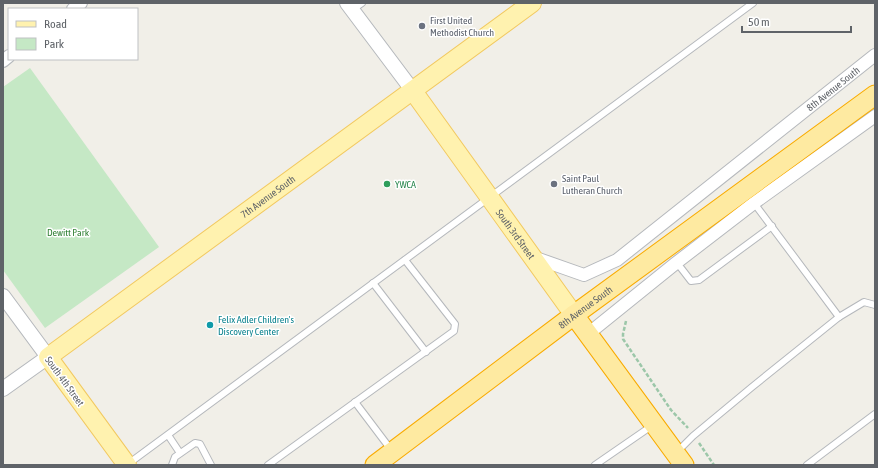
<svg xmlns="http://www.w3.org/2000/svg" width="878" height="468" font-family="'Asap Condensed',sans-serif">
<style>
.green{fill:#c5e8c5}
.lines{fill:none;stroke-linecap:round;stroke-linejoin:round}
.service-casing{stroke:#b5b8bc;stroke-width:8}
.minor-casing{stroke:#b5b8bc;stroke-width:14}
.tertiary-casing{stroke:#b5b8bc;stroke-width:16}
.primary-casing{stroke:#f2c960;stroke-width:20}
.trunk-casing{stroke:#f9ab00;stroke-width:21}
.path{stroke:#9cc7a9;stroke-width:2.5;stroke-dasharray:4 2;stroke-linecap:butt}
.service{stroke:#fff;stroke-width:6}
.minor{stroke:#fff;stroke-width:12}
.tertiary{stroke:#fff;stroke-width:14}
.primary{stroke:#fff2af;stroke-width:18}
.trunk{stroke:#feeaa1;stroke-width:19}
.worship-dot{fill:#6b7280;stroke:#fff;stroke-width:1.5}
.leisure-dot{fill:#2e9e5b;stroke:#fff;stroke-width:1.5}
.culture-dot{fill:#0f9aa8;stroke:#fff;stroke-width:1.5}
.labels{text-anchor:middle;stroke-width:3;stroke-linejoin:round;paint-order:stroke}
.worship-label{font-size:10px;fill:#5b616d;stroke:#fff;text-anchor:start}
.street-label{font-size:10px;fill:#5f6368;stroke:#fff}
.leisure-label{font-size:10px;fill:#27864d;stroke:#fff;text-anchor:start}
.park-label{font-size:10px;fill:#348238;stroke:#fff}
.culture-label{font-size:10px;fill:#0d838f;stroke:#fff;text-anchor:start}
</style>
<rect width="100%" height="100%" fill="#f1efe8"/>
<polygon class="green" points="30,68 159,247 45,328 3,270 3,87"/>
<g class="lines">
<defs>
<g id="service">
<polyline points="352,10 362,3"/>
<polyline points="754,203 839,317"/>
<polyline points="676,263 681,268 691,281 699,280 772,226"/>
<polyline points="373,283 426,352"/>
<polyline points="355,402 392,451"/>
<polyline points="168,435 180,453"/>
<polyline points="677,452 693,436 752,387 839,317 864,302 875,305"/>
<polyline points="128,464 753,3"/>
<polyline points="172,465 175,457 195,443 200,444 211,465"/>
<polyline points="268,465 454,331 455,324 405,260"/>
<polyline points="595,465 653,425"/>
<polyline points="807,465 875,414"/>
</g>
<g id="minor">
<polyline points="73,9 81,3"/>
<polyline points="3,61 9,56"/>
<path id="s1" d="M533,257L584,275L617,260L875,55"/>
<polyline points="588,334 676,263 754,203 875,116"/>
</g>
<g id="tertiary">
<polyline points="347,3 413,91"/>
<polyline points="3,296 48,357 3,389"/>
</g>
<g id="primary">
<path id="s2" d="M413,91L574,315"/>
<path id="s3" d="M127,465L48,357L532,3"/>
</g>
<g id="trunk">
<polyline points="574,315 684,465"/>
<path id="s4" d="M375,465L574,315L875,95"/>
</g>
</defs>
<use href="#service" class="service-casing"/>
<use href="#minor" class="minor-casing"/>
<use href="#tertiary" class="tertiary-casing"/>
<use href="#primary" class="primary-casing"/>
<use href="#trunk" class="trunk-casing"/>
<g class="path">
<polyline points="626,321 623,334 623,339 671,410 688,428"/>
<polyline points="699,443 714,465"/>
</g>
<use href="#service" class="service"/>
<use href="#minor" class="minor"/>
<use href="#tertiary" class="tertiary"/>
<use href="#primary" class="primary"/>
<use href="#trunk" class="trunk"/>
</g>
<g class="worship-dot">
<circle cx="422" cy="26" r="4"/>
<circle cx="554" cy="184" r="4"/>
</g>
<circle class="leisure-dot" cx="387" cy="184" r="4"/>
<circle class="culture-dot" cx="210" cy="325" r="4"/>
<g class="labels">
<g class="worship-label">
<text x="430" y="24">First United<tspan x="430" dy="12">Methodist Church</tspan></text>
<text x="562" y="182">Saint Paul<tspan x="562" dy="12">Lutheran Church</tspan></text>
</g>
<g class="street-label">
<text dy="4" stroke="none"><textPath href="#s1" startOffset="366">8th Avenue South</textPath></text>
<text dy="4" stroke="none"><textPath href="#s3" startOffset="406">7th Avenue South</textPath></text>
<text dy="4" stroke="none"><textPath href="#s2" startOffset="176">South 3rd Street</textPath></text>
<text dy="4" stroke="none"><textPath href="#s4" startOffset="263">8th Avenue South</textPath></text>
<text transform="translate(65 381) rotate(54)" y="4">South 4th Street</text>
</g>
<g class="leisure-label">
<text x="395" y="188">YWCA</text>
</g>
<g class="park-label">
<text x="68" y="236">Dewitt Park</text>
</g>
<g class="culture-label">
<text x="218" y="323">Felix Adler Children's<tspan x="218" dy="12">Discovery Center</tspan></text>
</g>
</g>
<rect width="878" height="468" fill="none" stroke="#5f6368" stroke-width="8"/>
<rect x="8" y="8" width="130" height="52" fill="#ffffff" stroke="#bfc1c3"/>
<rect x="16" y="21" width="20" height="6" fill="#fff2af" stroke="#bfc1c3"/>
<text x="44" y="28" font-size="12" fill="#5f6368">Road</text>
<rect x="16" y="38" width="20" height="12" fill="#c5e8c5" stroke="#bfc1c3"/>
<text x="44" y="48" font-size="12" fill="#5f6368">Park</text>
<path d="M742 26v6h109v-6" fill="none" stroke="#5f6368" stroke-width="2"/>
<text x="748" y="26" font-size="12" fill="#5f6368" stroke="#ffffff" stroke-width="3" paint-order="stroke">50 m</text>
</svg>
